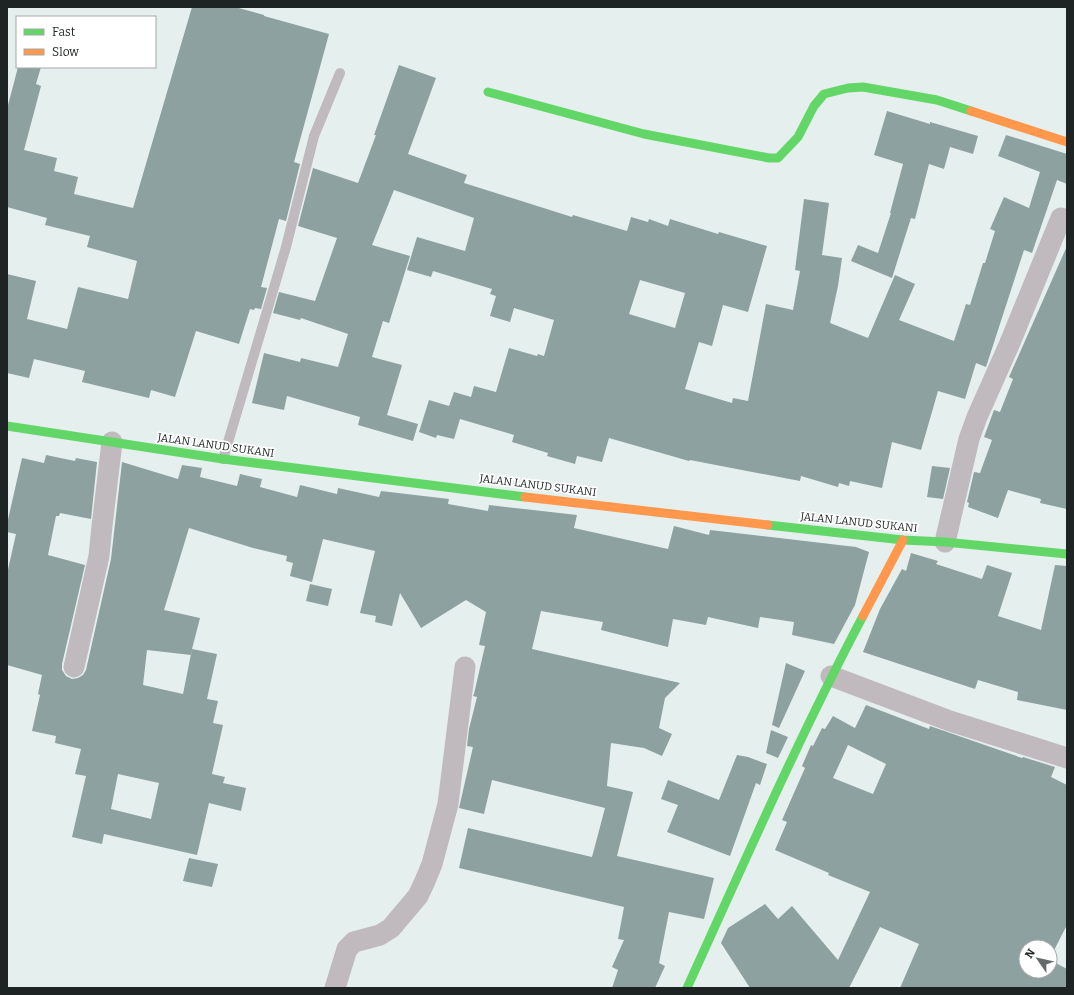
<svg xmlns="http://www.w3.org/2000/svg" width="1074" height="995" font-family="Bitter,serif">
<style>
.building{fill:#8ca1a0;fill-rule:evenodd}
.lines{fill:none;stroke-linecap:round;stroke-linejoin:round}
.lane{stroke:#c0babe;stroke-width:10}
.street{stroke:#c0babe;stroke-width:21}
.fast{stroke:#63d668;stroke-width:9}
.slow{stroke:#ff974d;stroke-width:9}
.labels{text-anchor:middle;stroke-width:3.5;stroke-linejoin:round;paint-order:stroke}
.street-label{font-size:11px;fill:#1d2423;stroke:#fff}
</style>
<rect width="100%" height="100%" fill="#e5f0ee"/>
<g class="building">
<polygon points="192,7 235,7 264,15 264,16 329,34 294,162 300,164 286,221 279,219 261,287 267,288 261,309 255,308 254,310 250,309 239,344 196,331 175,397 151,390 149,398 82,382 85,371 34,359 29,378 7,373 7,274 36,281 27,319 67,329 78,287 128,299 137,261 87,247 90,236 45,225 47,218 7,207 7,109 18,67 41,67 36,84 41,86 24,150 57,158 54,171 78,177 74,194 133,208"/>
<path d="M399,65L436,78L408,154L467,175L464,183L572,217L573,215L627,231L631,217L648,222L649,219L668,226L670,219L718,234L719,232L767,246L748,312L723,305L712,346L699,342L685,389L732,403L733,398L748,401L766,304L793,310L800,271L795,270L804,199L829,203L822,255L842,258L838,286L830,323L868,338L895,275L915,284L899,320L954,341L966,304L970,305L983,263H985L995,231L990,229L1004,197L1029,208L1040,172L998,156L1006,135L1067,154V184L1057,180L1032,253L1024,250L986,367L976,363L965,399L938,391L921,450L892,442L882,488L850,481L849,486L839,483L838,487L801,476L800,481L690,460L689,461L609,438L602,462L577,456L575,464L547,456L548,453L512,442L514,435L460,419L454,439L437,435L436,438L419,432L429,400L449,406L454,392L471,397L474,386L496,392L509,348L537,356L538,354L544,356L554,320L514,308L510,322L490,316L496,296L490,294L492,289L433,271L431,277L407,270L417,237L465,251L474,218L394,190L372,245L410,256L389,323L383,321L372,357L402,365L387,415L418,424L413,441L358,425L360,417L287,396L284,410L252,403L264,353L300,362L301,358L338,367L348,334L301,318L300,320L273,313L279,292L315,301L337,238L298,226L313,168L358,183L376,135H374ZM640,280L685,293L675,328L629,314Z"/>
<polygon points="887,111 930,124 930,122 978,136 973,154 950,147 944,169 929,164 915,219 911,218 892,278 851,261 858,245 878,253 891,213 890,213 903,164 874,155"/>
<polygon points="1067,246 1067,509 1040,503 1041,499 1008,490 998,518 968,507 969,503 967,502 974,472 980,473 992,440 984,437 994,410 1000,412 1013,379 1009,377"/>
<path d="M46,455L75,461L76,458L97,462L91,519L60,513L59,516H56L48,555L85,565L62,664V670L66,676L72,679L78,678L83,675L86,670L111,559L122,462L178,479L182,465L202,468L200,477L237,486L240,474L262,479L260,487L297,497L300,485L337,494L338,488L379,497L381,491L449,499L448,504L488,511L489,505L577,515L574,528L668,549L674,526L709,535L710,530L856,547L869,552L855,605L834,644L792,635L794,622L760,617L758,628L708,617L706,625L673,619L668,647L601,630L603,622L541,611L532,649L680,683L665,698L659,728L672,734L662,756L644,748L611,743L607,786L633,792L617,856L714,878L704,919L669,912L659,963L665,966L655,988H612L618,970L612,967L624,940L618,939L624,907L459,868L468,828L592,857L605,808L492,780L484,814L459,808L473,747L467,746L469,729L477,697L473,696L474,694L485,646L479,645L486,612L466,600L421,628L400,593L392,626L375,622L376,616L360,613L375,551L323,539L312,582L290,576L293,563L286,561L287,556L253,548L189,528L164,610L200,618L192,649L217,654L207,699L218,701L213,723L223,725L212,774L225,777L223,783L246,788L241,811L209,803L197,855L104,834L102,844L72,837L86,776L75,774L81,749L55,743L56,736L32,731L40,695L38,694L42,675L7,665V574L16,534L7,532V524L22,458L44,463ZM192,649L183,694L143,685L147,650L191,655ZM118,774L159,783L151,819L111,809Z"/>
<polygon points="932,466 950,468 943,499 927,497"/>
<polygon points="911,553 938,561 936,564 982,579 987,565 1012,573 998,616 1041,630 1055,565 1067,566 1067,710 1017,700 1018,692 978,680 975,689 863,652 880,609 902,569 906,571"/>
<polygon points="310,584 332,589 328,606 306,601"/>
<polygon points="786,663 805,671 779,728 772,725"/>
<path d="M866,705L929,729L930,726L1022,758L1023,757L1055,767L1051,777L1067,785V925L1050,958V947H1026V971H1050V960L1067,969V988H900L919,944L880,927L849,988H750L721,943L728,928L765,904L778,919L792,906L838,960L870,892L828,875L829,873L775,850L787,822L782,820L805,768L802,766L811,745L813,746L822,728L825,729L833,716L855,728ZM848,745L886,764L873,794L833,778Z"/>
<polygon points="771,730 788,737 778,758 766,753"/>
<polygon points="737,755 748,757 767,764 760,785 756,783 730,856 667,832 678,805 661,799 668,780 719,800"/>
<polygon points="189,858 218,864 212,887 183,881"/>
</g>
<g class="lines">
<polyline class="lane" points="223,459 286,247 314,136 340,73"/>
<g class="street">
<polyline points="945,542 969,439 977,417 1009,345 1061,218"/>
<polyline points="74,667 99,556 102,526 112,442"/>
<polyline points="831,676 950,721 1067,758"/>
<polyline points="335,988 347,949 354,942 380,935 391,928 418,896 425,881 432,864 448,804 465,667"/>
</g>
<g class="fast">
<polyline points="488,92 644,134 769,158 778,158 798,137 814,106 824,94 848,88 863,87 937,100 971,111"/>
<polyline points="7,426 223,459 525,497"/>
<polyline points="768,525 903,540 945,542 1067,554"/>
<path d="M687,988C744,863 799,737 863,616"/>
</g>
<g class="slow">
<polyline points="971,111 1067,142"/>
<polyline points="525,497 768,525"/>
<polyline points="863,616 903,540"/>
</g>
</g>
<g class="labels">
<g class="street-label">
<text transform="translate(216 445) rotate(8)" y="4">JALAN LANUD SUKANI</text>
<text transform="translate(538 485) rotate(7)" y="4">JALAN LANUD SUKANI</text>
<text transform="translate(859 522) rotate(6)" y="4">JALAN LANUD SUKANI</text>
</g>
</g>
<rect width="1074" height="995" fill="none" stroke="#1d2423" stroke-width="16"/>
<rect x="16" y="16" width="140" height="52" fill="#ffffff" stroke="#a5a7a7"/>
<rect x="24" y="29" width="20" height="6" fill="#63d668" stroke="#a5a7a7"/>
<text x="52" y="36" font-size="12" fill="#1d2423">Fast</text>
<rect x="24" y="49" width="20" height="6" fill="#ff974d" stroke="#a5a7a7"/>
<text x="52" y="56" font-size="12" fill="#1d2423">Slow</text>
<g transform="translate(1038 959) rotate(304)"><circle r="19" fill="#ffffff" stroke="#a5a7a7"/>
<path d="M0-3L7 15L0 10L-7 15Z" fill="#636b6a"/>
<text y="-6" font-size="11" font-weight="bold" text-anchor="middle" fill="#1d2423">N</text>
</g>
</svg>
